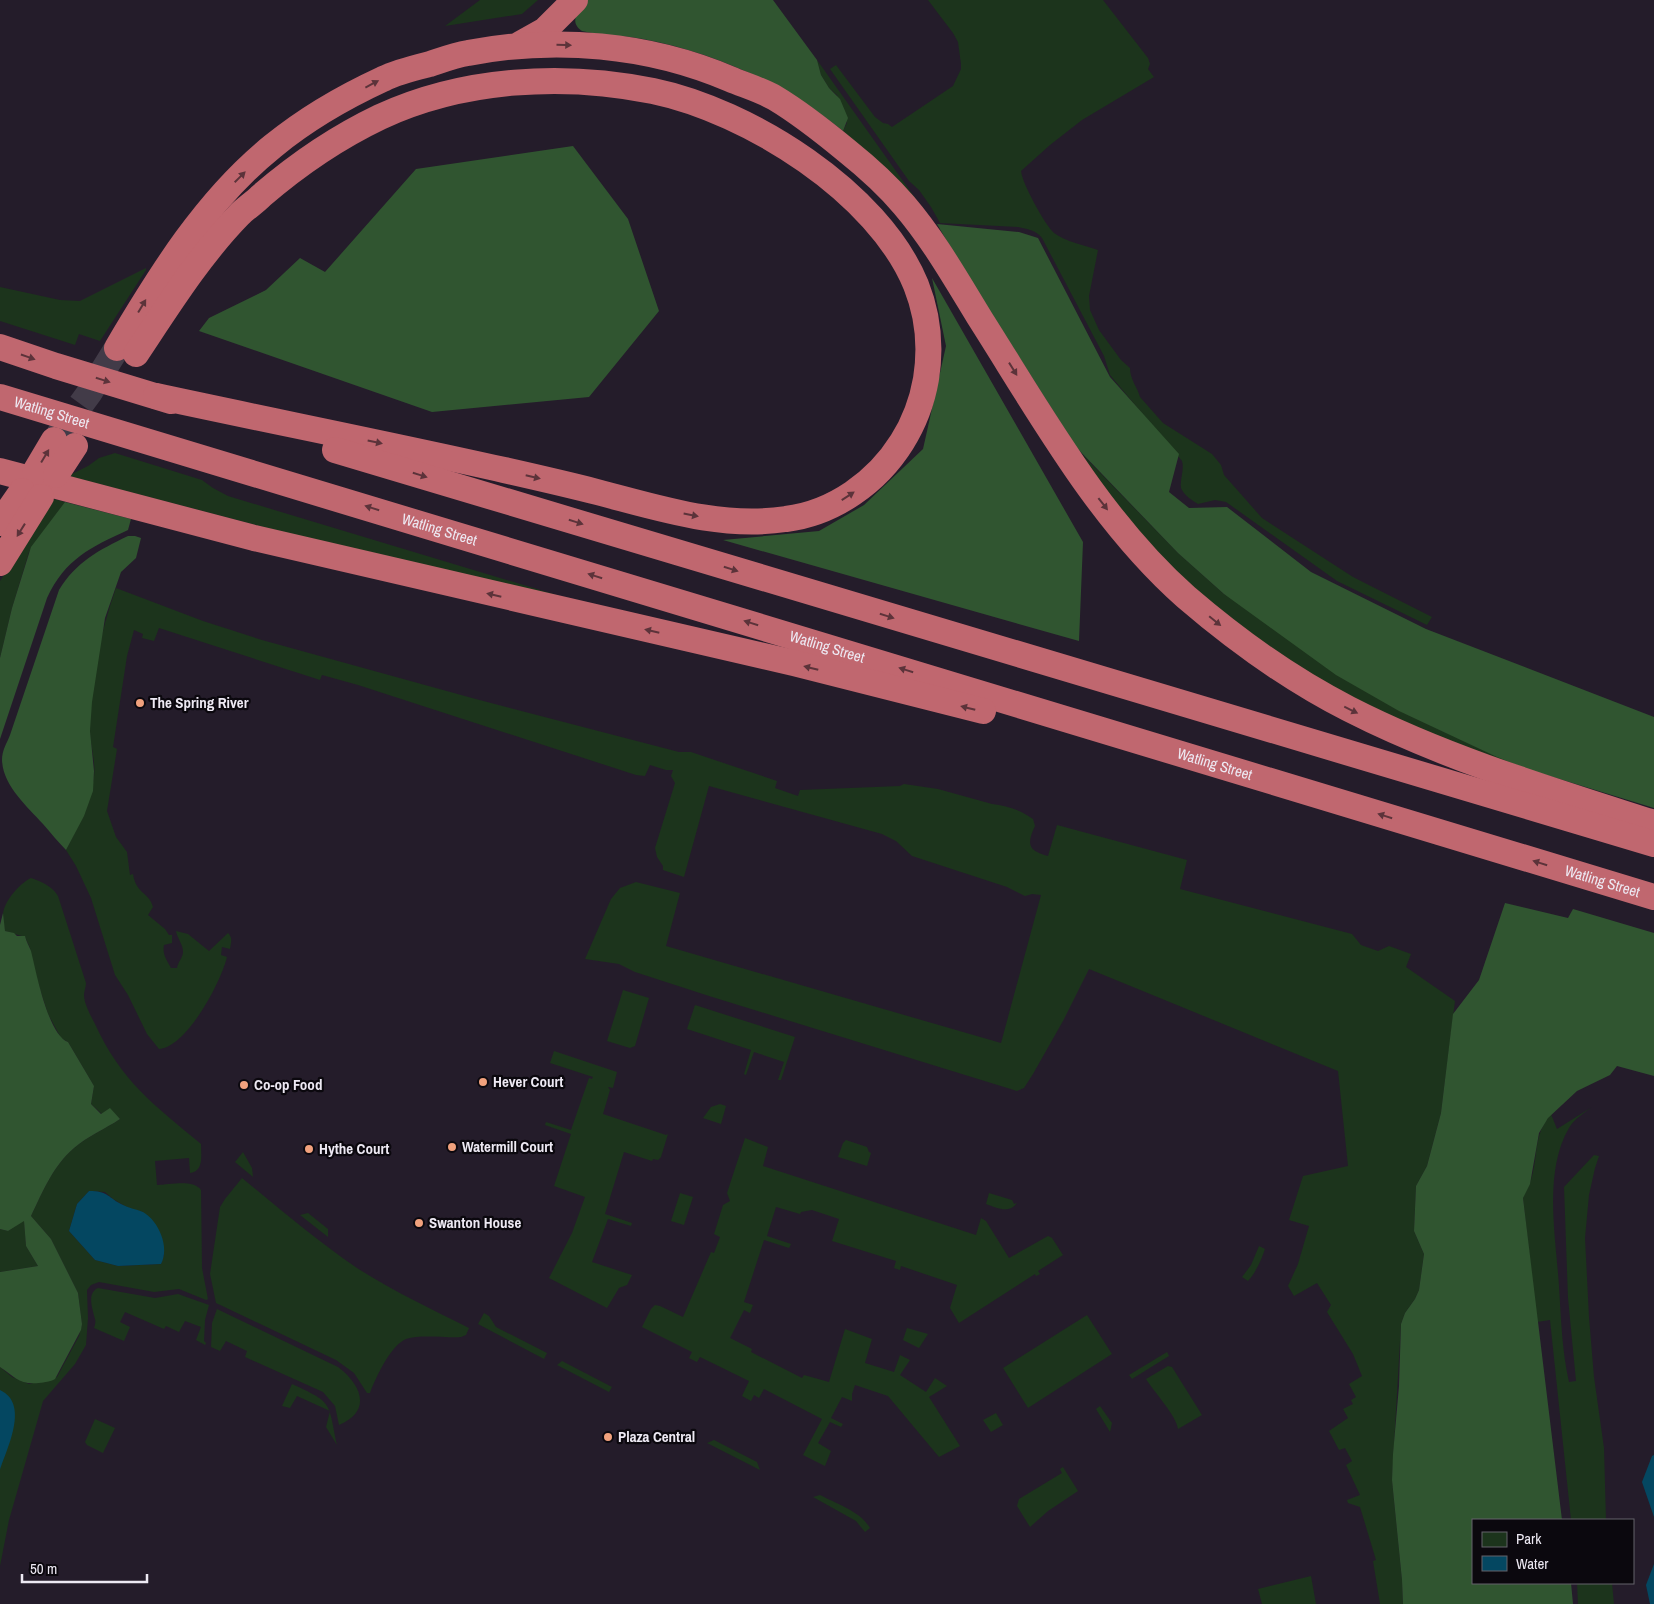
<svg xmlns="http://www.w3.org/2000/svg" width="1654" height="1604" font-family="'Archivo Narrow',sans-serif">
<style>
.green{fill:#1c341c;fill-rule:evenodd}
.forest{fill:#305530}
.water{fill:#044761}
.lines{fill:none;stroke-linecap:round;stroke-linejoin:round}
.highway-tunnel{stroke:#423b48;stroke-width:26;stroke-dasharray:26 13;stroke-linecap:butt}
.highway{stroke:#c0676f;stroke-width:26}
.oneway{fill:#5c333a}
.poi-dot{fill:#f1a17d;stroke:#0b080e;stroke-width:2}
.labels{text-anchor:middle;stroke-width:4.5;stroke-linejoin:round;paint-order:stroke}
.street-label{font-size:15px;fill:#ede9f3;stroke:#0b080e}
.poi-label{font-size:15px;font-weight:bold;fill:#ede9f3;stroke:#0b080e;text-anchor:start}
</style>
<rect width="100%" height="100%" fill="#241c2a"/>
<g class="green">
<polygon points="480,0 538,0 522,14 445,26"/>
<path d="M928,0H1103L1148,58L1150,64L1148,69L1154,77L1082,120L1050,145L1021,171C1022,183 1045,225 1054,233C1066,242 1084,245 1098,250L1089,296L1090,310L1099,330L1121,360L1130,368C1130,380 1138,388 1140,397L1163,423L1212,454L1221,465L1224,475L1262,518L1353,577L1432,617L1427,625L1337,581L1226,502L1215,500L1198,504C1193,501 1185,496 1182,490C1178,484 1185,470 1182,461L1110,375L1104,356L1042,238C1036,230 1027,229 1018,227L940,223L931,207L919,190L909,181L830,69L836,65L875,117L883,123L888,124L892,127L953,86L961,69V64L958,42L953,33Z"/>
<polygon points="817,60 935,226 843,131 847,123 837,95 829,88 821,75"/>
<polygon points="146,268 146,270 100,341 79,334 75,345 0,321 0,287 60,300 80,301"/>
<polygon points="1075,447 1178,553 1224,594 1552,779 1362,708 1234,627 1121,518"/>
<polygon points="115,453 202,480 213,488 228,496 590,605 506,590 68,476 88,466 99,458"/>
<polygon points="54,499 65,502 29,552 12,608 0,658 0,581"/>
<path d="M116,588L203,621L262,640L472,698L679,752H691L777,781L775,788L798,796L800,790L900,786L904,784L938,789L992,804C1008,806 1020,810 1033,819L1035,826C1027,843 1027,851 1048,856L1057,825L1187,860L1180,889L1352,934L1361,945L1378,951L1389,946L1411,954L1406,967L1455,1001L1441,1113L1427,1166L1416,1186L1414,1231L1424,1254L1419,1290L1415,1299L1405,1313L1401,1324L1392,1480L1402,1580L1403,1604H1380L1373,1561L1376,1560L1360,1507L1348,1503L1347,1500L1360,1495L1346,1465L1352,1461L1345,1448L1339,1450L1329,1431L1348,1418L1343,1409L1353,1404L1351,1400L1356,1397L1349,1384L1362,1376L1353,1354L1327,1312L1331,1305L1317,1283L1294,1296L1288,1286L1298,1264L1309,1226L1289,1220L1303,1176L1348,1166L1338,1071L1089,969L1063,1021L1033,1074L1024,1088L1017,1091L709,996L635,972L619,964L585,959L611,899L620,888L636,882L680,893L666,946L1001,1043L1041,895L1032,894L1025,896L1007,887L912,856L896,841L882,834L709,786L684,877L663,870V866L657,857L655,848L675,783L671,776L673,770H666L650,765L645,776L636,775L358,685L322,675L320,680L159,628L154,641L142,638L143,634L134,630L127,656L113,747L117,749L107,811L116,837L127,852L130,875L133,874C136,894 149,892 153,907L148,915L165,929L169,935H172V943L164,945C162,955 167,960 171,968H177C178,962 183,957 183,952C183,944 177,938 176,931L188,934L209,951L228,933C233,938 231,942 230,949L222,947L221,955L227,957C221,982 187,1047 159,1049L147,1034L128,995L115,975L91,898L76,866L66,850C78,826 91,803 94,776C96,761 90,745 90,730C90,682 100,633 116,588Z"/>
<path d="M31,878C42,882 52,886 58,896L86,983C86,987 84,991 84,995C84,1004 91,1016 95,1024C121,1081 154,1105 201,1144C201,1156 204,1171 190,1173L189,1158L155,1161L157,1185C170,1185 193,1179 201,1190L202,1268L208,1299L206,1300L179,1289L154,1292L99,1282L91,1285L87,1290L88,1318L86,1345L75,1364L43,1401L9,1520L0,1566V1367L12,1377L29,1384L57,1377L79,1336L82,1324L78,1293L51,1239L31,1216C43,1191 53,1166 74,1148C88,1136 105,1129 120,1119L110,1109L102,1114L91,1104L94,1086L68,1042L61,1038L48,1014L32,964L30,948L25,937L5,931C4,926 3,920 3,915C3,902 20,883 31,878ZM89,1191L105,1192L113,1199L130,1209L143,1212L162,1239L164,1255L161,1264L118,1266L95,1260L69,1231L77,1204Z"/>
<polygon points="623,990 649,998 635,1046 630,1048 607,1041"/>
<polygon points="695,1005 795,1037 781,1080 778,1080 784,1062 754,1052 746,1075 744,1074 751,1050 687,1029"/>
<polygon points="554,1051 617,1072 613,1088 608,1087 610,1090 603,1114 666,1135 668,1134 661,1157 658,1160 653,1159 652,1161 624,1152 605,1214 632,1223 631,1226 608,1219 592,1262 632,1275 627,1285 619,1288 607,1308 549,1278 572,1233 585,1197 554,1186 571,1134 545,1125 546,1122 571,1130 589,1078 592,1079 593,1077 550,1063"/>
<polygon points="720,1104 726,1106 721,1124 703,1118 711,1107"/>
<path d="M1592,1107C1584,1113 1574,1119 1569,1128C1543,1172 1556,1238 1559,1286C1561,1318 1562,1351 1569,1382L1576,1381L1568,1298L1564,1187L1594,1155L1599,1156L1595,1168L1589,1195L1585,1238L1589,1317L1594,1377L1604,1448L1606,1520H1571L1550,1320L1537,1322L1523,1198C1524,1192 1528,1188 1530,1183C1539,1158 1532,1136 1551,1114L1557,1129Z"/>
<polygon points="745,1138 768,1147 763,1166 976,1235 981,1218 986,1221 1009,1258 1048,1236 1052,1238 1063,1255 1038,1271 1040,1274 1036,1276 1035,1274 959,1323 950,1308 957,1285 901,1266 900,1270 894,1268 896,1261 832,1241 839,1219 812,1210 801,1212 800,1214 776,1207 767,1236 791,1244 789,1248 764,1240 744,1302 753,1305 750,1313 744,1310 730,1338 752,1349 751,1352 802,1378 804,1375 829,1382 845,1329 872,1339 865,1363 894,1372 900,1355 910,1360 900,1375 926,1392 935,1378 947,1386 929,1397 960,1446 939,1457 888,1396 855,1385 852,1394 852,1401 842,1397 831,1418 843,1424 841,1427 830,1422 818,1443 831,1451 825,1466 803,1455 822,1419 764,1389 759,1398 754,1395 751,1401 742,1396 749,1381 700,1357 697,1362 689,1358 692,1352 642,1327 651,1309 655,1305 660,1306 683,1317 711,1252 714,1253 720,1237 714,1234 723,1205 730,1201 727,1193"/>
<polygon points="846,1140 867,1147 869,1152 871,1153 867,1166 838,1157 843,1143"/>
<polygon points="243,1152 252,1168 253,1177 235,1162"/>
<path d="M242,1178C280,1209 317,1241 357,1268C393,1291 431,1309 469,1328L466,1335L461,1337C445,1338 421,1334 406,1339C391,1345 376,1377 370,1393H367L354,1373L336,1360L216,1303L210,1274L220,1207L225,1199Z"/>
<polygon points="680,1193 693,1197 684,1225 671,1221"/>
<path d="M989,1193L1012,1200L1014,1204L1017,1203C1009,1214 997,1208 986,1204Z"/>
<polygon points="308,1213 328,1229 328,1237 300,1215"/>
<polygon points="24,1220 26,1246 38,1266 0,1272 0,1229 8,1231"/>
<path d="M1259,1246L1265,1249C1261,1261 1256,1272 1248,1281L1242,1277L1251,1265Z"/>
<path d="M98,1288L155,1298L178,1294L209,1305L205,1320L204,1341L206,1343L205,1345L196,1340L201,1327L185,1321L179,1332L166,1326L164,1329L125,1312L120,1322L130,1327L124,1341L94,1328C95,1325 96,1322 95,1319C93,1310 86,1293 98,1288Z"/>
<path d="M217,1309L338,1367C362,1385 372,1411 339,1425L335,1406L323,1392L245,1357L247,1351L226,1341L220,1351L211,1347L212,1323Z"/>
<polygon points="484,1313 489,1316 496,1327 547,1353 544,1359 478,1324"/>
<polygon points="1087,1315 1112,1354 1028,1408 1003,1368"/>
<polygon points="907,1328 928,1334 919,1348 903,1340"/>
<polygon points="1167,1352 1169,1356 1132,1379 1129,1375"/>
<polygon points="562,1361 612,1387 609,1392 557,1365"/>
<path d="M1168,1366L1172,1367L1202,1415L1178,1429C1176,1415 1154,1392 1146,1379Z"/>
<path d="M292,1384C333,1403 328,1401 337,1445L326,1427L330,1411L297,1396L290,1408L282,1406Z"/>
<polygon points="1100,1406 1112,1423 1110,1432 1096,1409"/>
<polygon points="996,1413 1003,1425 991,1432 983,1420"/>
<polygon points="95,1419 115,1428 103,1453 87,1445 85,1442"/>
<polygon points="714,1440 757,1462 760,1470 707,1443"/>
<polygon points="1063,1467 1078,1491 1048,1511 1030,1527 1017,1506 1019,1499 1062,1473 1060,1469"/>
<path d="M820,1495C837,1504 860,1511 870,1528L865,1532L856,1521L813,1497Z"/>
<polygon points="1311,1576 1316,1604 1262,1604 1258,1589"/>
<polygon points="1577,1583 1612,1583 1614,1604 1578,1604"/>
</g>
<g class="forest">
<path d="M586,0H773L817,60L821,75L829,88L840,99L848,118L843,131C785,84 716,53 643,39C623,35 601,36 582,31C568,21 579,11 586,0Z"/>
<polygon points="573,146 628,219 659,311 589,397 432,412 199,331 209,318 266,290 300,258 325,272 416,169"/>
<polygon points="937,224 1019,232 1038,238 1110,377 1179,454 1169,492 1189,508 1227,507 1311,572 1426,629 1654,717 1654,808 1527,769 1497,757 1399,711 1336,675 1224,594 1178,553 1076,447 962,267"/>
<polygon points="932,278 1083,542 1079,641 723,540 819,531 864,505 923,449 946,346"/>
<path d="M65,502L131,519L128,530C91,547 65,559 47,598L0,739V658L12,608L31,547Z"/>
<path d="M128,536H135L141,538L136,558L121,572L105,618L92,702L90,731L94,771L93,791L84,816L66,850C58,842 51,833 43,824C27,806 3,786 2,760C2,750 7,743 10,735L59,590C76,562 99,550 128,536Z"/>
<polygon points="1505,903 1568,918 1573,909 1654,933 1654,1076 1617,1066 1610,1075 1577,1091 1548,1118 1539,1133 1530,1184 1523,1198 1562,1520 1473,1520 1473,1583 1571,1583 1573,1604 1403,1604 1402,1580 1392,1480 1393,1454 1399,1386 1401,1324 1405,1313 1415,1299 1419,1290 1424,1254 1414,1231 1416,1186 1427,1166 1441,1113 1453,1014 1479,980"/>
<path d="M3,913L5,931L14,933L17,936H25C26,941 29,946 31,951C36,971 48,1035 68,1042L94,1086L91,1104L101,1114L110,1108L120,1119C105,1129 88,1136 74,1148C53,1166 43,1191 31,1216L51,1239L78,1293L82,1324L81,1330L55,1379C50,1382 45,1382 39,1383C19,1385 15,1377 0,1367V1272L38,1266L26,1246L24,1221L8,1231L0,1229V925Z"/>
</g>
<g class="water">
<path d="M89,1191C108,1191 106,1196 121,1204C128,1208 136,1209 143,1212C159,1221 170,1248 161,1264L118,1266L95,1260L69,1231L77,1204Z"/>
<path d="M0,1390C30,1404 7,1448 0,1470Z"/>
<polygon points="1654,1455 1654,1517 1642,1482 1652,1456"/>
<polygon points="1654,1564 1654,1604 1650,1604 1646,1585"/>
</g>
<g class="lines">
<polyline class="highway-tunnel" points="58,436 90,392 117,348"/>
<g class="highway">
<polyline points="520,44 545,30 575,0"/>
<polyline points="0,347 56,366 171,401"/>
<path d="M117,348C160,275 207,199 273,146C306,119 344,97 383,79C397,72 414,68 430,64C442,60 455,55 468,53C555,36 648,44 730,79C744,85 761,90 775,98C800,113 824,132 847,151C867,167 887,185 904,205C934,240 957,281 981,320C1042,416 1100,521 1186,597C1236,640 1290,679 1349,709C1445,758 1551,790 1654,823"/>
<path d="M136,354C168,306 199,256 239,215C246,208 254,203 261,196C298,164 336,138 380,117C464,78 564,73 653,91C749,111 878,192 916,285C928,315 931,348 926,379C922,402 914,423 902,442C877,482 834,513 786,519C722,529 659,508 597,492C566,484 535,477 504,470C388,444 272,421 156,396"/>
<path id="s1" d="M0,397L1654,897"/>
<polyline points="335,450 1654,844"/>
<polyline points="0,471 254,538 794,663 983,711"/>
<polyline points="35,472 54,440"/>
<polyline points="56,475 75,446"/>
<polyline points="0,523 22,491"/>
<polyline points="0,563 41,497"/>
</g>
</g>
<defs><path id="oneway-solid" d="M-6-.8H1V-3.2L6.5 0L1 3.2V.8H-6Z" transform="scale(1.25)"/></defs>
<g class="oneway">
<use href="#oneway-solid" transform="translate(564 45) rotate(1)"/>
<use href="#oneway-solid" transform="translate(372 84) rotate(-28)"/>
<use href="#oneway-solid" transform="translate(240 177) rotate(-45)"/>
<use href="#oneway-solid" transform="translate(142 306) rotate(-59)"/>
<use href="#oneway-solid" transform="translate(28 357) rotate(19)"/>
<use href="#oneway-solid" transform="translate(1013 369) rotate(58)"/>
<use href="#oneway-solid" transform="translate(103 380) rotate(17)"/>
<use href="#oneway-solid" transform="translate(375 442) rotate(12)"/>
<use href="#oneway-solid" transform="translate(45 456) rotate(-59)"/>
<use href="#oneway-solid" transform="translate(420 475) rotate(17)"/>
<use href="#oneway-solid" transform="translate(533 477) rotate(13)"/>
<use href="#oneway-solid" transform="translate(848 496) rotate(-33)"/>
<use href="#oneway-solid" transform="translate(1103 504) rotate(52)"/>
<use href="#oneway-solid" transform="translate(372 508) rotate(-163)"/>
<use href="#oneway-solid" transform="translate(691 515) rotate(11)"/>
<use href="#oneway-solid" transform="translate(576 522) rotate(17)"/>
<use href="#oneway-solid" transform="translate(21 530) rotate(122)"/>
<use href="#oneway-solid" transform="translate(731 569) rotate(17)"/>
<use href="#oneway-solid" transform="translate(595 576) rotate(-163)"/>
<use href="#oneway-solid" transform="translate(494 595) rotate(-167)"/>
<use href="#oneway-solid" transform="translate(887 616) rotate(17)"/>
<use href="#oneway-solid" transform="translate(1215 621) rotate(39)"/>
<use href="#oneway-solid" transform="translate(751 623) rotate(-163)"/>
<use href="#oneway-solid" transform="translate(652 631) rotate(-167)"/>
<use href="#oneway-solid" transform="translate(811 668) rotate(-166)"/>
<use href="#oneway-solid" transform="translate(906 670) rotate(-163)"/>
<use href="#oneway-solid" transform="translate(968 708) rotate(-166)"/>
<use href="#oneway-solid" transform="translate(1351 710) rotate(26)"/>
<use href="#oneway-solid" transform="translate(1385 816) rotate(-163)"/>
<use href="#oneway-solid" transform="translate(1540 863) rotate(-163)"/>
</g>
<g class="poi-dot">
<circle cx="140" cy="703" r="5"/>
<circle cx="483" cy="1082" r="5"/>
<circle cx="244" cy="1085" r="5"/>
<circle cx="452" cy="1147" r="5"/>
<circle cx="309" cy="1149" r="5"/>
<circle cx="419" cy="1223" r="5"/>
<circle cx="608" cy="1437" r="5"/>
</g>
<g class="labels">
<g class="street-label">
<text dy="5" stroke="none"><textPath href="#s1" startOffset="54">Watling Street</textPath></text>
<text dy="5" stroke="none"><textPath href="#s1" startOffset="459">Watling Street</textPath></text>
<text dy="5" stroke="none"><textPath href="#s1" startOffset="864">Watling Street</textPath></text>
<text dy="5" stroke="none"><textPath href="#s1" startOffset="1269">Watling Street</textPath></text>
<text dy="5" stroke="none"><textPath href="#s1" startOffset="1674">Watling Street</textPath></text>
</g>
<g class="poi-label">
<text x="150" y="708">The Spring River</text>
<text x="493" y="1087">Hever Court</text>
<text x="254" y="1090">Co-op Food</text>
<text x="462" y="1152">Watermill Court</text>
<text x="319" y="1154">Hythe Court</text>
<text x="429" y="1228">Swanton House</text>
<text x="618" y="1442">Plaza Central</text>
</g>
</g>
<rect x="1472" y="1519" width="162" height="65" fill="#0b080e" stroke="#65626a"/>
<rect x="1482" y="1532" width="25" height="15" fill="#1c341c" stroke="#65626a"/>
<text x="1516" y="1544" font-size="15" fill="#ede9f3">Park</text>
<rect x="1482" y="1556" width="25" height="15" fill="#044761" stroke="#65626a"/>
<text x="1516" y="1569" font-size="15" fill="#ede9f3">Water</text>
<path d="M22 1574v8h125v-8" fill="none" stroke="#ede9f3" stroke-width="2.5"/>
<text x="30" y="1574" font-size="15" fill="#ede9f3" stroke="#0b080e" stroke-width="4" paint-order="stroke">50 m</text>
</svg>
